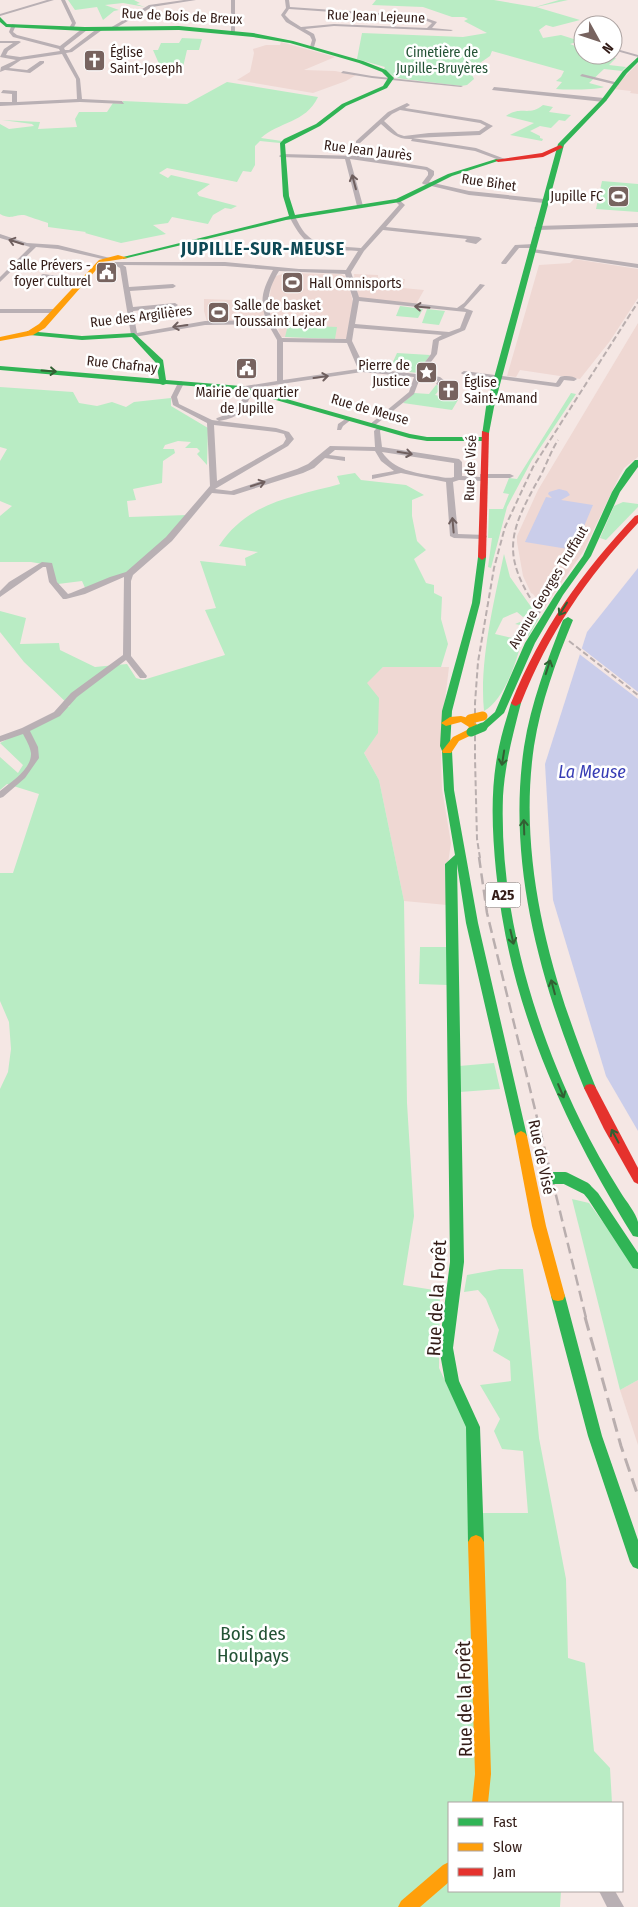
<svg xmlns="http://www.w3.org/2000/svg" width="638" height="1907" font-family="'Fira Sans Condensed',sans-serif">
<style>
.built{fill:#efd8d3}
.green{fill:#b9ecc4}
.water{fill:#cacdea}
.pier{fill:#f5e7e4}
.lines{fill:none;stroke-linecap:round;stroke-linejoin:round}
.street{fill:#b9b0b4;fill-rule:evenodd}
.fast{fill:#30b455;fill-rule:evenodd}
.slow{fill:#ff9f0a;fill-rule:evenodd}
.jam{fill:#e5322d;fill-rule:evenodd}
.rail-far2{stroke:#b9aeae;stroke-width:2;stroke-dasharray:6 3;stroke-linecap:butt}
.rail-far1{stroke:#b9aeae;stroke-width:2.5;stroke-dasharray:11 5.5;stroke-linecap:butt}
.rail{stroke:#b9aeae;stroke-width:3;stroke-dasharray:14 7;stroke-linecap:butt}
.fast-bridge-far1{stroke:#30b455;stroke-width:9}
.fast-bridge{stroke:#30b455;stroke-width:12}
.slow-bridge{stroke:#ff9f0a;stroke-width:9}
.oneway{stroke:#6f5f5e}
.oneway2{stroke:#326033}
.labels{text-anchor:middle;stroke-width:5;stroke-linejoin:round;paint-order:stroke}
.far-street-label{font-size:14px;fill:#331c17;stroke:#fff}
.far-poi-label{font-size:14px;fill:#331c17;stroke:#fff;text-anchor:start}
.far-park-label{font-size:14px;fill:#235335;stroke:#fff}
.shield{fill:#fff;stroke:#70605d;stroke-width:1}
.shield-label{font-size:15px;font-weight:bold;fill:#331c17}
.street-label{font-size:16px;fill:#331c17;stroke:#fff}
.far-district-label{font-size:18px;font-weight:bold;letter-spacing:1px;fill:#0e4955;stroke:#fff}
.water-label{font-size:18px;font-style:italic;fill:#373db5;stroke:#fff}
.near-street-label{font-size:19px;fill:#331c17;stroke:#fff}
.near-park-label{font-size:19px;fill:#235335;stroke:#fff}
</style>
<rect width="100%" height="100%" fill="#f5e7e4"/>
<g class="built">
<polygon points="281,42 335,57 304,70 335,71 356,75 346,81 313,93 237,80 250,72 254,53 253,49 266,45 280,45"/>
<polygon points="638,63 638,94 630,93 631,91 613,89"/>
<polygon points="574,259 638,269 638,298 610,341 580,379 520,370 516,377 507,376 539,265 570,263"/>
<polygon points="286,273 341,274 347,278 353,302 348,339 281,337 278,329 274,326 268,309 272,281 276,276"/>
<polygon points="354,274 378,275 378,278 405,279 403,288 424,290 415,306 357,298"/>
<polygon points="204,299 263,301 265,319 207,322 204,311"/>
<polygon points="638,323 638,457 624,468 620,475 583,552 544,608 533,594 531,593 523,576 517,542 517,536 538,490"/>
<polygon points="383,667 449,667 442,725 441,758 442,789 451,843 448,863 447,905 404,901 379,780 364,753 378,732 366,683"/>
<polygon points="638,1380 638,1445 620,1390"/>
</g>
<g class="green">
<polygon points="68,0 134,0 140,3 136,4 145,7 123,3 105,5 119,10 114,11 103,20 97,7 75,10"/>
<path d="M376,0H494L535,7L559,0H568L536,7L580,20L553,27L546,25L539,30L543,38L561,35L580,41L570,44L583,49V55H605L616,58L609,65L626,67L622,71L604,69L589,83L604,87C595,90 566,90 556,89L562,82L556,81L561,77L564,71L492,51L490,56L480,63L472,75L474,79L467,85L461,86L396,78L384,69L385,67L357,59L362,33L463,37L487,33L464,21L468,19L464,17H452L423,7L372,5Z"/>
<polygon points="182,38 202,39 199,50 187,50 183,67 160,66 153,50 158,50 161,43 179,43"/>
<path d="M227,82L318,97C306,123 278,122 261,138L282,141L280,143L260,141L255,146V165L251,172L243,171L237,182L167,168L159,173L168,178L171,175L210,184L197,193L199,196L237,206L231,209L225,208L213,215L208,224L172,217L168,223L153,225L166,234L121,243L85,233L86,232L48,227V223C41,221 28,216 24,215C13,215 11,220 0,214V124L9,129L34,126L32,124L2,120L40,122L38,129L77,127L75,119L79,112H107L113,103L121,104L123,101L187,104Z"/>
<path d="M543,105L553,107L549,112L571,115L565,121L559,120L551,128L540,126L530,131L540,136V138L543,139L542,141L510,135L534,123L506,116C522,105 528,117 543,105Z"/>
<polygon points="602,181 638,184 638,212 596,209"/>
<polygon points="400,306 423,309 418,318 396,316"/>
<polygon points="427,309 445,311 439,325 422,323"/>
<polygon points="288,325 337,327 335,339 285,337"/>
<polygon points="397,353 430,355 418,373 409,372 407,369 397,367 392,364"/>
<polygon points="436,385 443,386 435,395 458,400 452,410 403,403 414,393 429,394"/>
<polygon points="0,387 73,392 79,403 97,406 112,402 126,407 134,402 171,398 171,406 208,428 207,465 197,454 200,451 197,448 185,448 191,442 178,441 165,445 163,449 174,449 175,453 163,461 162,483 133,489 136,500 127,501 129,517 187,515 174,531 128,572 86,590 82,581 58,584 49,565 31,562 0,562 0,516 12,506 0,501 0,461 7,449 0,447"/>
<polygon points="571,393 576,394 532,460 507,507 491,568 488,567 492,538 488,538 489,509 503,509 509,494 503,493 509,478 517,479"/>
<path d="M355,473L361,480L406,485L424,495L412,500V516L417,541L426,550L414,559L426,583L434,585V593L442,597L441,619L448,644L441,667H383L367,683L379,698L378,733L364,753L379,780L404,901L407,1103L414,1216L403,1285L440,1291L439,1368L468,1429L469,1513H528L523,1451L502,1449L494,1431L500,1419L480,1385L511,1381L510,1361L493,1351L499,1330L486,1299L478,1290L464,1292L467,1275L500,1269H523L539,1438L566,1579L568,1658L585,1663L594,1751L610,1768L612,1803H449V1891H561L560,1907H0V1089L8,1072L11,1049L9,1022L0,1001V873H13L39,794L7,784L0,790V757L18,773L23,765L0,743L70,706L24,662L0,632V611L26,618L20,644L59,643L60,650L95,667L127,664L136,678L143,680L225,655L205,610L216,608L200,561L246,566L245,558L258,552L219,546C247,502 293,497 340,484L337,476Z"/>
<polygon points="623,502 638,504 638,507 606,540 600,538 614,506"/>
<path d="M504,554L510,577L539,618L528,637L529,614L523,617L517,612L503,618L495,634L512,638L520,625L515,624L520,622L525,624C521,650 507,698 484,711C479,663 494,601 504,554Z"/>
<polygon points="420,947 447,947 448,985 419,984"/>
<polygon points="494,1063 500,1089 460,1092 459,1066"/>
<polygon points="572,1199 589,1203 638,1270 638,1380 620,1390"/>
</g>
<g class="water">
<polygon points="559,489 567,491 570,495 561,500 593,505 574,550 525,542 546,497 552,498 548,494 549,492"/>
<polygon points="638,568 638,1131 606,1076 553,900 545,764 587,632"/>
</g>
<polygon class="pier" points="580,647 638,692 638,699 578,653"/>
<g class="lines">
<g class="street">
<polygon points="47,0 54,0 0,16 0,14"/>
<polygon points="61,0 65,0 76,23 73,29 69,28 72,23"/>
<polygon points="184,0 196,0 152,7 114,29 110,28 149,5"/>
<polygon points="231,0 235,0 235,33 233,34 231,33"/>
<path d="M285,0H289L290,7L420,16L437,22L432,28L453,30L451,31L334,26L305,29L314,34L316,40L314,47L312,48L310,47L312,40L310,36L286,22L281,15L286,8ZM289,9L419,18L432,23L427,28L334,24L301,27L290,20L285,15Z"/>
<polygon points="12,24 16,25 13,32 17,35 60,46 83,28 87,28 87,30 64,48 65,50 69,50 98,28 102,28 102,30 72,52 66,53 80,79 82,99 122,101 124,104 80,102 0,106 0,102 12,102 12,94 1,93 3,90 17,91 17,102 77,99 76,79 62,54 21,60 9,68 27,70 40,61 44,61 44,63 30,73 5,70 0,72 1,67 16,60 0,57 4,49 13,43 0,43 0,41 19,41 21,42 8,51 6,55 20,57 60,51 59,49 13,37 9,32"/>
<polygon points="613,48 638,55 638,57 613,50"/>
<polygon points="343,71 372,76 463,86 461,87 372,78 341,73"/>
<polygon points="582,74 619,83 619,84 617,85 580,76"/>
<polygon points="494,87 604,98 607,100 604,102 492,90"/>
<path d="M407,103L410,105L405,108L481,120L493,126L480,135L413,138L476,148L505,159L502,161L475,151L411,141L412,139C398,140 391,133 381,124L360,143H356V141L388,112ZM400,110L480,123L486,126L479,131L429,133L404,136L398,134L384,121L392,114Z"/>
<polygon points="282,154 360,156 427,167 434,171 434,175 429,182 469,191 544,199 547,201 544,203 469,195 423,184 422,183 428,175 428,172 426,170 350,159 363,206 360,208 357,206 345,159 280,157 279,156"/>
<path d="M398,199L405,205L386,227L479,237L482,239L476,244L466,242L465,241L467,239L383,230L364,251L351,272L359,297L457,308L464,303L480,284L485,285L464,308L473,311L465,330L439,341L437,354L422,374L440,377L445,381L439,386L436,384L438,381L436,380L420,378L414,394L374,426L369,425L409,392L414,377L362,372L241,390L239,389V387L277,381V340L268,324L205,325L134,337L131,335L120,268L113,264V262H225L299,269L346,270L358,251C342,250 317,251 304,239C298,233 293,224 289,216L290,215H294C298,221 301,230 307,235C319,248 344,246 361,248L399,205L395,201ZM123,265L225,266L273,270C263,289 259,299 266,320L205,321L137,333L133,311L175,307L178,305L175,303L133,307L130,291L173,288L176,286L173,284L129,287L126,267ZM279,271L345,274L353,299L346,339L282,338C266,313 263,297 279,271ZM359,301L466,312L460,328L449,332L355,324ZM354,328L442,335L433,340L431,354L416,374L365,368L352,341ZM283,342L347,343L358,369L283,380Z"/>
<polygon points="638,223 638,227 537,230 534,228 537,226"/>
<polygon points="0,234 27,243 58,245 110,258 107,260 58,249 36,247 0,282 0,277 30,247 0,238"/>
<polygon points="515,245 534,244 537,246 534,248 519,248 506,264 502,264 501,263"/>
<polygon points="533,249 638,264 638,268 531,252 531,250"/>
<polygon points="43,274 84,279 87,281 84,283 41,277 41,275"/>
<polygon points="0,309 55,309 58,311 55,313 0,313"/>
<path d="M464,371L556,383L560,377C565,375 574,376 577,379L574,381L564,380L560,386L558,387L462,374L461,373Z"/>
<path d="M181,381L184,383L177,397L179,404L212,420L219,421L216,419L217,418L233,412L249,390H253L254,391C244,408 241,418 219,421L276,428L289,432L294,439L288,446L215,489L231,491L297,469L308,464L330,446L375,447L374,431L379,426L382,428L380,431L382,447L459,459L462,462V476L480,477V474H510L514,476L510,478H486V481H483L459,480L453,482L458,534L486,535L487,537L483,539L454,538L450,536L446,482L401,473L372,479V475L394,471L381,461L375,451L335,450L329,455L345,457V461L325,458L314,468L303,473L234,495L212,493L172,541L133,575L131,581V656L147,676L146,678H140L126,660L77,697L60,716L30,731L38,747L39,758L25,778L3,797L0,798V791C11,782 32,769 31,753C30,746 26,740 23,734L0,742V736L22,728L54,712L71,693L123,655L124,577L85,594L66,599H63L49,582L46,567H43L0,597V591L9,582L42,562L52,563L57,582L68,594L71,593L110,577L126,572L166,537L210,486L207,423L173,405L171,397L178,383ZM214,425L276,432L284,434L286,439L283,444L217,481ZM382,452L454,463V477C448,479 442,477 435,476C415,473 394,470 382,452Z"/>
<polygon points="347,418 352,419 343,426 341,430 337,430 338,424"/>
<polygon points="599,1891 615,1891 624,1907 607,1907"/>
</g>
<g class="fast">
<polygon points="0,17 7,24 85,27 179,26 253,33 293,41 363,61 386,70 394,78 387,88 346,106 320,126 285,144 289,196 295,215 396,199 448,174 496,159 501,160 452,176 400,202 286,220 123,259 123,257 289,216 283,196 280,143 284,139 316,124 342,104 383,86 388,78 382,72 359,63 290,43 253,37 179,30 85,31 6,27 0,22"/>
<polygon points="638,57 638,62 627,73 606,101 564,145 494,407 489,433 482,435 486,407 558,144 602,99 623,71"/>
<polygon points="27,331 82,336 134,333 163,360 166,380 241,386 410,434 427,437 484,437 488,439 484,441 427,441 409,438 241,390 166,384 163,385 160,384 0,370 0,366 159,379 156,363 132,337 82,340 30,335 27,335"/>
<polygon points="635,460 638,460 638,467 620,492 591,556 563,595 535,643 504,713 486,729 480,729 478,727 480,725 495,712 525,643 555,595 583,556 612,492 626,469"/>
<polygon points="482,554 486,557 480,603 452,711 450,746 452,751 454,790 478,923 527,1136 525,1139 517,1139 515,1136 466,923 457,864 464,1262 453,1348 459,1381 480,1427 484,1542 481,1547 476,1549 471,1547 468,1542 466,1427 445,1381 439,1348 450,1262 445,864 455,855 444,790 442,751 440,746 442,711 472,603 478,557"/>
<path d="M568,617L573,620C556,661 541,702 534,746C517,862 552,982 596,1088L594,1091H586L584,1088C540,981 507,863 524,747C531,703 547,661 563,620Z"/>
<path d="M516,700L521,703C513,734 505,764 503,796C499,907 532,1021 580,1120C592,1145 606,1169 621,1193C626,1201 636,1213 638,1222C638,1226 638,1232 638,1237L633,1236C563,1122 509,1006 496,871C492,830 490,787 499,747C502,732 507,717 511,703Z"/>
<polygon points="585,1183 590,1185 598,1193 638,1253 638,1269 633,1268 588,1199 579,1188 580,1185"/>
<polygon points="558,1291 563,1292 565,1296 602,1436 638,1540 638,1569 633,1567 630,1562 588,1436 551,1296 553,1292"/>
</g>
<g class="slow">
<polygon points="118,255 128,258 103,262 45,328 33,335 0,341 0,337 28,331 39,324 99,260"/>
<polygon points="461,716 472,719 479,727 474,734 459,741 451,753 443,753 442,751 453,737 467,730 469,727 461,722 446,726 441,723 450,717"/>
<polygon points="521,1131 525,1133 527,1136 546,1226 565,1296 563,1300 558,1301 553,1300 551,1296 532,1226 515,1136 517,1133"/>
<polygon points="476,1535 481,1537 484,1542 491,1774 488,1803 472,1803 475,1774 468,1542 471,1537"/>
<polygon points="449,1862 449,1882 420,1907 398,1907 401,1901 443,1865"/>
</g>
<g class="jam">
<polygon points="560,145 563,147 562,148 543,157 498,162 495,160 542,153"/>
<polygon points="482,431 489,433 486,557 482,560 478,557"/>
<path d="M638,515V523C587,577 548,634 521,703L516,706L513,705L511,703C541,630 581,573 635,516Z"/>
<polygon points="590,1084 594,1085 596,1088 638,1168 638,1184 634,1182 604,1129 584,1088 586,1085"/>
</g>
<g class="rail-far2">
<path d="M540,613C500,555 508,533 541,475C547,463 551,451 558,440"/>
<polyline points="569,641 638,695"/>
<polyline points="480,858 477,839 475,758 475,703 478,662 494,568 505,527 533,467 638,302"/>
</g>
<polyline class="rail-far1" points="479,857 487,913 586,1318"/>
<polyline class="rail" points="585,1317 621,1446 638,1496"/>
<polyline class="fast-bridge-far1" points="471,732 483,727"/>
<polyline class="fast-bridge" points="545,1178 565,1178 585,1188"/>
<polyline class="slow-bridge" points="470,719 483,716"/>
</g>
<defs><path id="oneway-shaft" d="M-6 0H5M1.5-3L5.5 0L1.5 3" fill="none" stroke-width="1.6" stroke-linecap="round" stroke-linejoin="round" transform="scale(1.25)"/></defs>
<g class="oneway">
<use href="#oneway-shaft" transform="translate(354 182) rotate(-105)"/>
<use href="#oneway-shaft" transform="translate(16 242) rotate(-162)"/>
<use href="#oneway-shaft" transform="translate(422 307) rotate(-175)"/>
<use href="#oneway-shaft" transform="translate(180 326) rotate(172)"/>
<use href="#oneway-shaft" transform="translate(321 377) rotate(-8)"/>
<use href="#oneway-shaft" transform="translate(405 453) rotate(9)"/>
<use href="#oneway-shaft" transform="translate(258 484) rotate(-18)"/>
<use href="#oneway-shaft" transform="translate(453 525) rotate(-95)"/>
</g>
<g class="oneway2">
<use href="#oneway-shaft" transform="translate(49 371) rotate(4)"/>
<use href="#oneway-shaft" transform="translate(563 609) rotate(122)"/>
<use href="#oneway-shaft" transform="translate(548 667) rotate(-72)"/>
<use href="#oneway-shaft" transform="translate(503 758) rotate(99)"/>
<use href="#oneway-shaft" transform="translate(524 827) rotate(-92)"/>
<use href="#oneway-shaft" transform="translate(512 937) rotate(77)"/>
<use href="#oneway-shaft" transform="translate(553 987) rotate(-105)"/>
<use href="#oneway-shaft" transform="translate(561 1091) rotate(67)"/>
<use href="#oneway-shaft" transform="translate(615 1136) rotate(-118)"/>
</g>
<defs>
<symbol id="church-square" viewBox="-11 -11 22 22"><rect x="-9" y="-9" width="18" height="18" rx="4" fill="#77635f" stroke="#fff"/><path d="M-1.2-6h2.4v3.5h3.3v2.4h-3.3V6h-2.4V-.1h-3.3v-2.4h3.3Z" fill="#fff"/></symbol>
<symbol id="stadium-square" viewBox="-11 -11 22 22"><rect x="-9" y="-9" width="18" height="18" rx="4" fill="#77635f" stroke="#fff"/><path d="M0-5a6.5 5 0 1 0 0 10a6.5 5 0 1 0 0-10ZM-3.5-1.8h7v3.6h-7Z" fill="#fff"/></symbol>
<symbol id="civic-square" viewBox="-11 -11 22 22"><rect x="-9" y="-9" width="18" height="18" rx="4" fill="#77635f" stroke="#fff"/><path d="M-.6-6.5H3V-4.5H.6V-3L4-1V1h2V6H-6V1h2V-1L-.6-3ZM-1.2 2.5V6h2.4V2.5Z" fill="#fff"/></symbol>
<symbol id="sight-square" viewBox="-11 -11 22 22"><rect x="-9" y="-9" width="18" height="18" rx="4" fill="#77635f" stroke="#fff"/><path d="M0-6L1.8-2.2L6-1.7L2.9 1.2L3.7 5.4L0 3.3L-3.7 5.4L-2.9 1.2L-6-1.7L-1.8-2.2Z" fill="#fff"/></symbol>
</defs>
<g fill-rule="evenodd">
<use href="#church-square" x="82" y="48" width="25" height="25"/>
<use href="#stadium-square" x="606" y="184" width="25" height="25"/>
<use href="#civic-square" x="94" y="260" width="25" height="25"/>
<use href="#stadium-square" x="280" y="270" width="25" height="25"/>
<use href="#stadium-square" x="206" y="300" width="25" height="25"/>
<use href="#civic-square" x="234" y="356" width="25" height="25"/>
<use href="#sight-square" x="414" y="360" width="25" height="25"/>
<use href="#church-square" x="436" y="378" width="25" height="25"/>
</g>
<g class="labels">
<g class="far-street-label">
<text transform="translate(182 16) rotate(3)" y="5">Rue de Bois de Breux</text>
<text transform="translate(376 16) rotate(2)" y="5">Rue Jean Lejeune</text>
<text transform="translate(368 150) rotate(7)" y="5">Rue Jean Jaurès</text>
<text transform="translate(489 182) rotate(8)" y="5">Rue Bihet</text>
<text transform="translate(141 316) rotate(-7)" y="5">Rue des Argilières</text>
<text transform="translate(122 364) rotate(6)" y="5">Rue Chafnay</text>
<text transform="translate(370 409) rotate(16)" y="5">Rue de Meuse</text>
<text transform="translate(470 468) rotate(-88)" y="5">Rue de Visé</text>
<text transform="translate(548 587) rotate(-59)" y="5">Avenue Georges Truffaut</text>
</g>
<g class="far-poi-label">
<text x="110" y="57">Église<tspan x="110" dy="16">Saint-Joseph</tspan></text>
<text x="603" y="201" text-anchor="end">Jupille FC</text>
<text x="91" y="270" text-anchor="end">Salle Prévers -<tspan x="91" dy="16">foyer culturel</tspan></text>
<text x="309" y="288">Hall Omnisports</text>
<text x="234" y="310">Salle de basket<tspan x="234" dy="16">Toussaint Lejear</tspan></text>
<text x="410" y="370" text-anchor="end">Pierre de<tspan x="410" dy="16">Justice</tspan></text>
<text x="464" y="387">Église<tspan x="464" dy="16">Saint-Amand</tspan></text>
<text x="247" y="397" text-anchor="middle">Mairie de quartier<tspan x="247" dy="16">de Jupille</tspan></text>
</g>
<g class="far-park-label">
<text x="442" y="57">Cimetière de<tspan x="442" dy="16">Jupille-Bruyères</tspan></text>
</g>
<rect class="shield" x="485.5" y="882.5" width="35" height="25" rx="4"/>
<g class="shield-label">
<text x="503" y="900">A25</text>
</g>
<g class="street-label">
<text transform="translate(542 1157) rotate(78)" y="6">Rue de Visé</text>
</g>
<g class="far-district-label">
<text x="263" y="255">JUPILLE-SUR-MEUSE</text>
</g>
<g class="water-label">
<text x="592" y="778">La Meuse</text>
</g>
<g class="near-street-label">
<text transform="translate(436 1298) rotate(-87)" y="7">Rue de la Forêt</text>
<text transform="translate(464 1699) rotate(-91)" y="7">Rue de la Forêt</text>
</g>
<g class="near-park-label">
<text x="253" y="1640">Bois des<tspan x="253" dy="22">Houlpays</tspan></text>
</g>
</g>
<rect x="448" y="1802" width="175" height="90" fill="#ffffff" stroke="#ada4a2"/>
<rect x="458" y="1818" width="25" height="8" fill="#30b455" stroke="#ada4a2"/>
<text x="493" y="1827" font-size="15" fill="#331c17">Fast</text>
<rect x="458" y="1843" width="25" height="8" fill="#ff9f0a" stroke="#ada4a2"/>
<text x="493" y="1852" font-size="15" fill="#331c17">Slow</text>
<rect x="458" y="1868" width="25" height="8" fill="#e5322d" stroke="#ada4a2"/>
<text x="493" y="1877" font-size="15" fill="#331c17">Jam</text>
<g transform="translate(598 40) rotate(130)"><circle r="24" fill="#ffffff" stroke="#ada4a2"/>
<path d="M0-4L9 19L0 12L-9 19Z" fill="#77635f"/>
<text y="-8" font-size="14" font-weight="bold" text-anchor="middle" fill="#331c17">N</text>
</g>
</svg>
